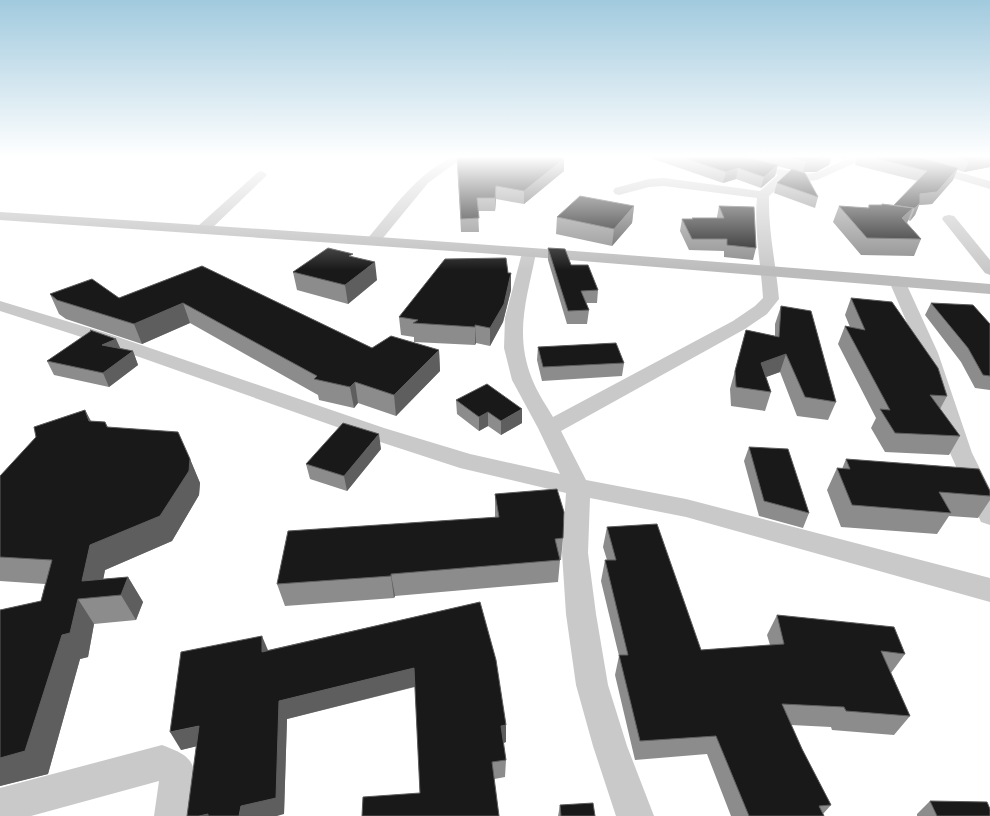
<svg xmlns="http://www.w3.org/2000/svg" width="990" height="816" font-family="Manrope,sans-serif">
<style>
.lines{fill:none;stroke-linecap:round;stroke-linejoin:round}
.street{fill:#c9c9c9;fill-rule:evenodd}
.secondary{fill:#bcbcbc;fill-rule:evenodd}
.wall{fill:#8c8c8c}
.shaded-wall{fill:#5e5e5e}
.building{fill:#191919;stroke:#5e5e5e}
</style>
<rect width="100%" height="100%" fill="#fff"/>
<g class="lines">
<g class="street">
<path d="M456,156H470L469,158L454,164L428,183L378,244L373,245L368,244L366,241L368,238C394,208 418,171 456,156Z"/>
<path d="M853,156H867L866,158L817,180L803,182L789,178L769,196C768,230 776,265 779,299L767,314L745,329L561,431L586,480L686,499L990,578V602L686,517L590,498L588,553L596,614L608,685L627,746L654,816H616L593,746L576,685L566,614L562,553L566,493L460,468L368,438L94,341L0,311V301L106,333L384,428L470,454L560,474L538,428L512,380L504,348L505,318L522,253L524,250L529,249L534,250L536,253C527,298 514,334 532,379C537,392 546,405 553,417L733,321L755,306L763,298C761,265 754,231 757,198L664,186L649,187L619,195L615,194L613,191L615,188L649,179L664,178L760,191L778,175L773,172L775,170C784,167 793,174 803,174C816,176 840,161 853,156Z"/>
<polygon points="884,156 901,156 990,181 990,189 885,158"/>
<polygon points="261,171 265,173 267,175 265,177 208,232 203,233 198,232 196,229 198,226 257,173"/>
<polygon points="949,215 954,216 990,260 990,275 985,273 942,219 944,216"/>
<polygon points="897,276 903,278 905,281 938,353 972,453 990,489 990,525 981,522 950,453 920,353 889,281 891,278"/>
<path d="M162,745C169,748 176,750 182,754C203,766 194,797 192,816H154L159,781L31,816H0V788Z"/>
</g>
<path class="secondary" d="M0,212C330,233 660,256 990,284V294L495,254L0,220Z"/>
</g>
<g class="wall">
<polygon points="645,156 850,156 843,159 832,156 829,165 816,172 803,172 818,197 815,208 774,193 777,183 792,170 777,166 775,176 761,188 736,179 723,183"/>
<polygon points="858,156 990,156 990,167 964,172 957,170 953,180 932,204 919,205 915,215 910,221 908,220 907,223 921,239 914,256 861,255 833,222 839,206 868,208 869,205 881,205 882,204 894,205 918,181 855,165"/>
<polygon points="457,158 564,171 524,204 496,199 495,211 478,211 479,232 461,232"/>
<polygon points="634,206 632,223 612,246 556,234 557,217"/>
<polygon points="719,206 756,248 753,260 724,257 724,251 689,250 680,231 682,219 692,219 692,218 717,218 717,217"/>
<polygon points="548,248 571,265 598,290 597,303 586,303 589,310 587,324 567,324 548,260"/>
<polygon points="353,257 377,280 348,304 297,290 293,272"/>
<polygon points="202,266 372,348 439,350 440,371 396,416 358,403 354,408 319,400 318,395 190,323 142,344 66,319 59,314 50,294 119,298"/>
<polygon points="508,273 511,273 511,290 503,322 490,346 476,343 475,345 414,342 414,337 401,335 399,317"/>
<polygon points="851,298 947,396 940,409 960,436 949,455 885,452 871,428 876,418 838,344 845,326 850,327 845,315"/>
<polygon points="931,303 990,324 990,390 975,388 961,362 925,315"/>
<polygon points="781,306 836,402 828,420 797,416 780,372 766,377 771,392 765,411 731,406 730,389 746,330 775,336 775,324"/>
<polygon points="90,330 116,339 120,348 133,351 138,365 109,387 54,375 47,361 90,332"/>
<polygon points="538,347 624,363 622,376 542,381 537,360"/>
<polygon points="456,400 522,423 501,435 488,426 479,431 457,414"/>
<polygon points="91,421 105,422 108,427 190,459 200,483 199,495 172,541 105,570 103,579 128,577 143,602 136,620 94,624 88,657 80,659 48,774 0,786 0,610 41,601 45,584 0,581 0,476"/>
<polygon points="749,447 809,513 803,528 759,516 744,461"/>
<polygon points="381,449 347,491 310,479 306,464"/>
<polygon points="846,459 990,491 990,500 978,518 949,516 937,534 841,527 827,490 837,468 842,469"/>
<polygon points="495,494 563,538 561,560 560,560 558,582 395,596 394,598 285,606 277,584 495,517"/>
<polygon points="607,527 701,650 770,645 767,635 777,615 905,654 891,673 910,716 894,735 832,730 831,727 791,725 802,749 831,805 823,814 824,816 731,816 707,754 635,760 615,675 619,656 601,581 605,560 607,560 603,547"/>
<polygon points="480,602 506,742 503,743 506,760 505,777 420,793 415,687 287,719 284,814 197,746 181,750 268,650"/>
<polygon points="930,801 990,816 917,816 917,814"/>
<polygon points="560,805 595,816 558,816"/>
</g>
<g class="shaded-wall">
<polygon points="829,156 832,156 829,165 816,172 803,172 806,161"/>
<polygon points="844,156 850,156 843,159"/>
<polygon points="990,157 990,167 964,172 969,161"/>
<polygon points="564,159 564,171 524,204 524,191"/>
<polygon points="778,165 775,176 761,188 764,177"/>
<polygon points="738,168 736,179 723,183 726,172"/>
<polygon points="958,168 953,180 932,204 919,205 915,215 910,221 920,194"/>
<polygon points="496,186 496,199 495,211 495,198"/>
<polygon points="634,206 632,223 612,246 614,229"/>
<polygon points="913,208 907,223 902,218"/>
<polygon points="375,262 377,280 348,304 345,285"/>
<polygon points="511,273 511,290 503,322 490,346 490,328"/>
<polygon points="183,303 190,323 142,344 134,324"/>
<polygon points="475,325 476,343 475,345"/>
<polygon points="116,339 122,352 102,345"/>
<polygon points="439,350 440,371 396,416 394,395"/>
<polygon points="133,351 138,365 109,387 103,373"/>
<polygon points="786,354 780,372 755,381 761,363"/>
<polygon points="355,382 358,403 354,408 350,387"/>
<polygon points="522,409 522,423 501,435 501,421"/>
<polygon points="85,410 98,434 89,421"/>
<polygon points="488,412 488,426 479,431 479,417"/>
<polygon points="379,434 381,449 347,491 344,476"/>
<polygon points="190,459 200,483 199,495 172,541 105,570 100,597 82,581 90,545"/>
<polygon points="391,574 395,596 394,598 391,576"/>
<polygon points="128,577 143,602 136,620 121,595"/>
<polygon points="78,599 94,624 88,657 80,659 48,774 0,786 0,758 62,635"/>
<polygon points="262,636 270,655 262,652"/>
<polygon points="414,668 417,686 287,719 284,814 277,816 239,816 241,806 279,701"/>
<polygon points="506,725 506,742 501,744 501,726"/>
<polygon points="199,726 210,743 181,750 170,732"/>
<polygon points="208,814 210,816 199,816"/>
</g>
<g class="building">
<polygon points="473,156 555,156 564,159 524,191 496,186 495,198 477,198 479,218 461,219 457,158 471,157"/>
<polygon points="678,156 741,156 778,165 764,177 738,168 726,172"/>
<polygon points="782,156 829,156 819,160 806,161"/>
<polygon points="867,156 914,156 958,168 937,192 920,194 920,203 915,208 913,208 894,205 927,171"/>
<polygon points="950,156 990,156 990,157 969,161"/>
<polygon points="792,169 805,173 818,197 777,183"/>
<polygon points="580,196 634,206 614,229 557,217"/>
<polygon points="882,204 913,208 902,218 921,239 867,238 839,206 869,208 869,205 882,205"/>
<polygon points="719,206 754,207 756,248 727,245 727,239 692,239 682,219 693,219 692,218 724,218"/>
<polygon points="328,248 353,254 349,256 375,262 345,285 293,272"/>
<polygon points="548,248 565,249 571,265 588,265 598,290 581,291 589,310 568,311"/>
<polygon points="506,258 508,273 511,273 504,304 490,328 475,325 475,327 413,323 418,320 399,317 445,259"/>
<polygon points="202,266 372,348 391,336 439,350 394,395 355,382 350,387 314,379 317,376 183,303 134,324 57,300 50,294 92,279 119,298"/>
<polygon points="851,298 892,302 938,368 947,396 930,395 960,436 895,433 880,409 890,410 845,326 865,330"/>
<polygon points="931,303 973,305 990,324 990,376 983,375 968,348"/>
<polygon points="781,306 811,311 836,402 805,397 786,354 761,363 771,392 736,387 735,371 746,330 779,337"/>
<polygon points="90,330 116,339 102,345 133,351 103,373 47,361 91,331"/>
<polygon points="616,343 624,363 543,367 538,347"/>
<polygon points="487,384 522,409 501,421 488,412 479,417 456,400"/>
<polygon points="85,410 89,421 105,422 107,427 178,432 190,459 189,471 160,516 90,545 82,581 128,577 121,595 78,599 70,633 62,635 25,751 0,758 0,610 41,601 52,560 0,557 0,476 36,437 34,427"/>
<polygon points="343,423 379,434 344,476 306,464"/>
<polygon points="749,447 788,449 809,513 764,501"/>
<polygon points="846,459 979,469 990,491 990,496 939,492 951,513 852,505 837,468 850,469"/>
<polygon points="557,489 564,512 563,538 555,539 560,560 391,574 391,576 277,584 288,531 499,517 495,494"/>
<polygon points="657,524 701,650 784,644 777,615 894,627 905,654 881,651 910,716 846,711 844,707 782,704 802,749 831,805 819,806 824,816 749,816 716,736 640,741 619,655 628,655 605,560 616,560 607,527"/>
<polygon points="480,602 496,660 506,725 501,726 506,760 492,762 499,816 362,816 363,797 420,793 414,668 279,701 276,798 241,806 239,816 208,816 208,814 199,816 187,816 199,726 170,732 181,652 262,636 262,652"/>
<polygon points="930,801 987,802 990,809 990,816 937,816"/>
<polygon points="593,803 595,816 561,816 560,805"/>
</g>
<linearGradient id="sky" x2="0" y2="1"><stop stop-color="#a1cade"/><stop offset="0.58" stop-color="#fff"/><stop offset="1" stop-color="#fff" stop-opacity="0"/></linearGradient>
<rect width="990" height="270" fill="url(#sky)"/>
</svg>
